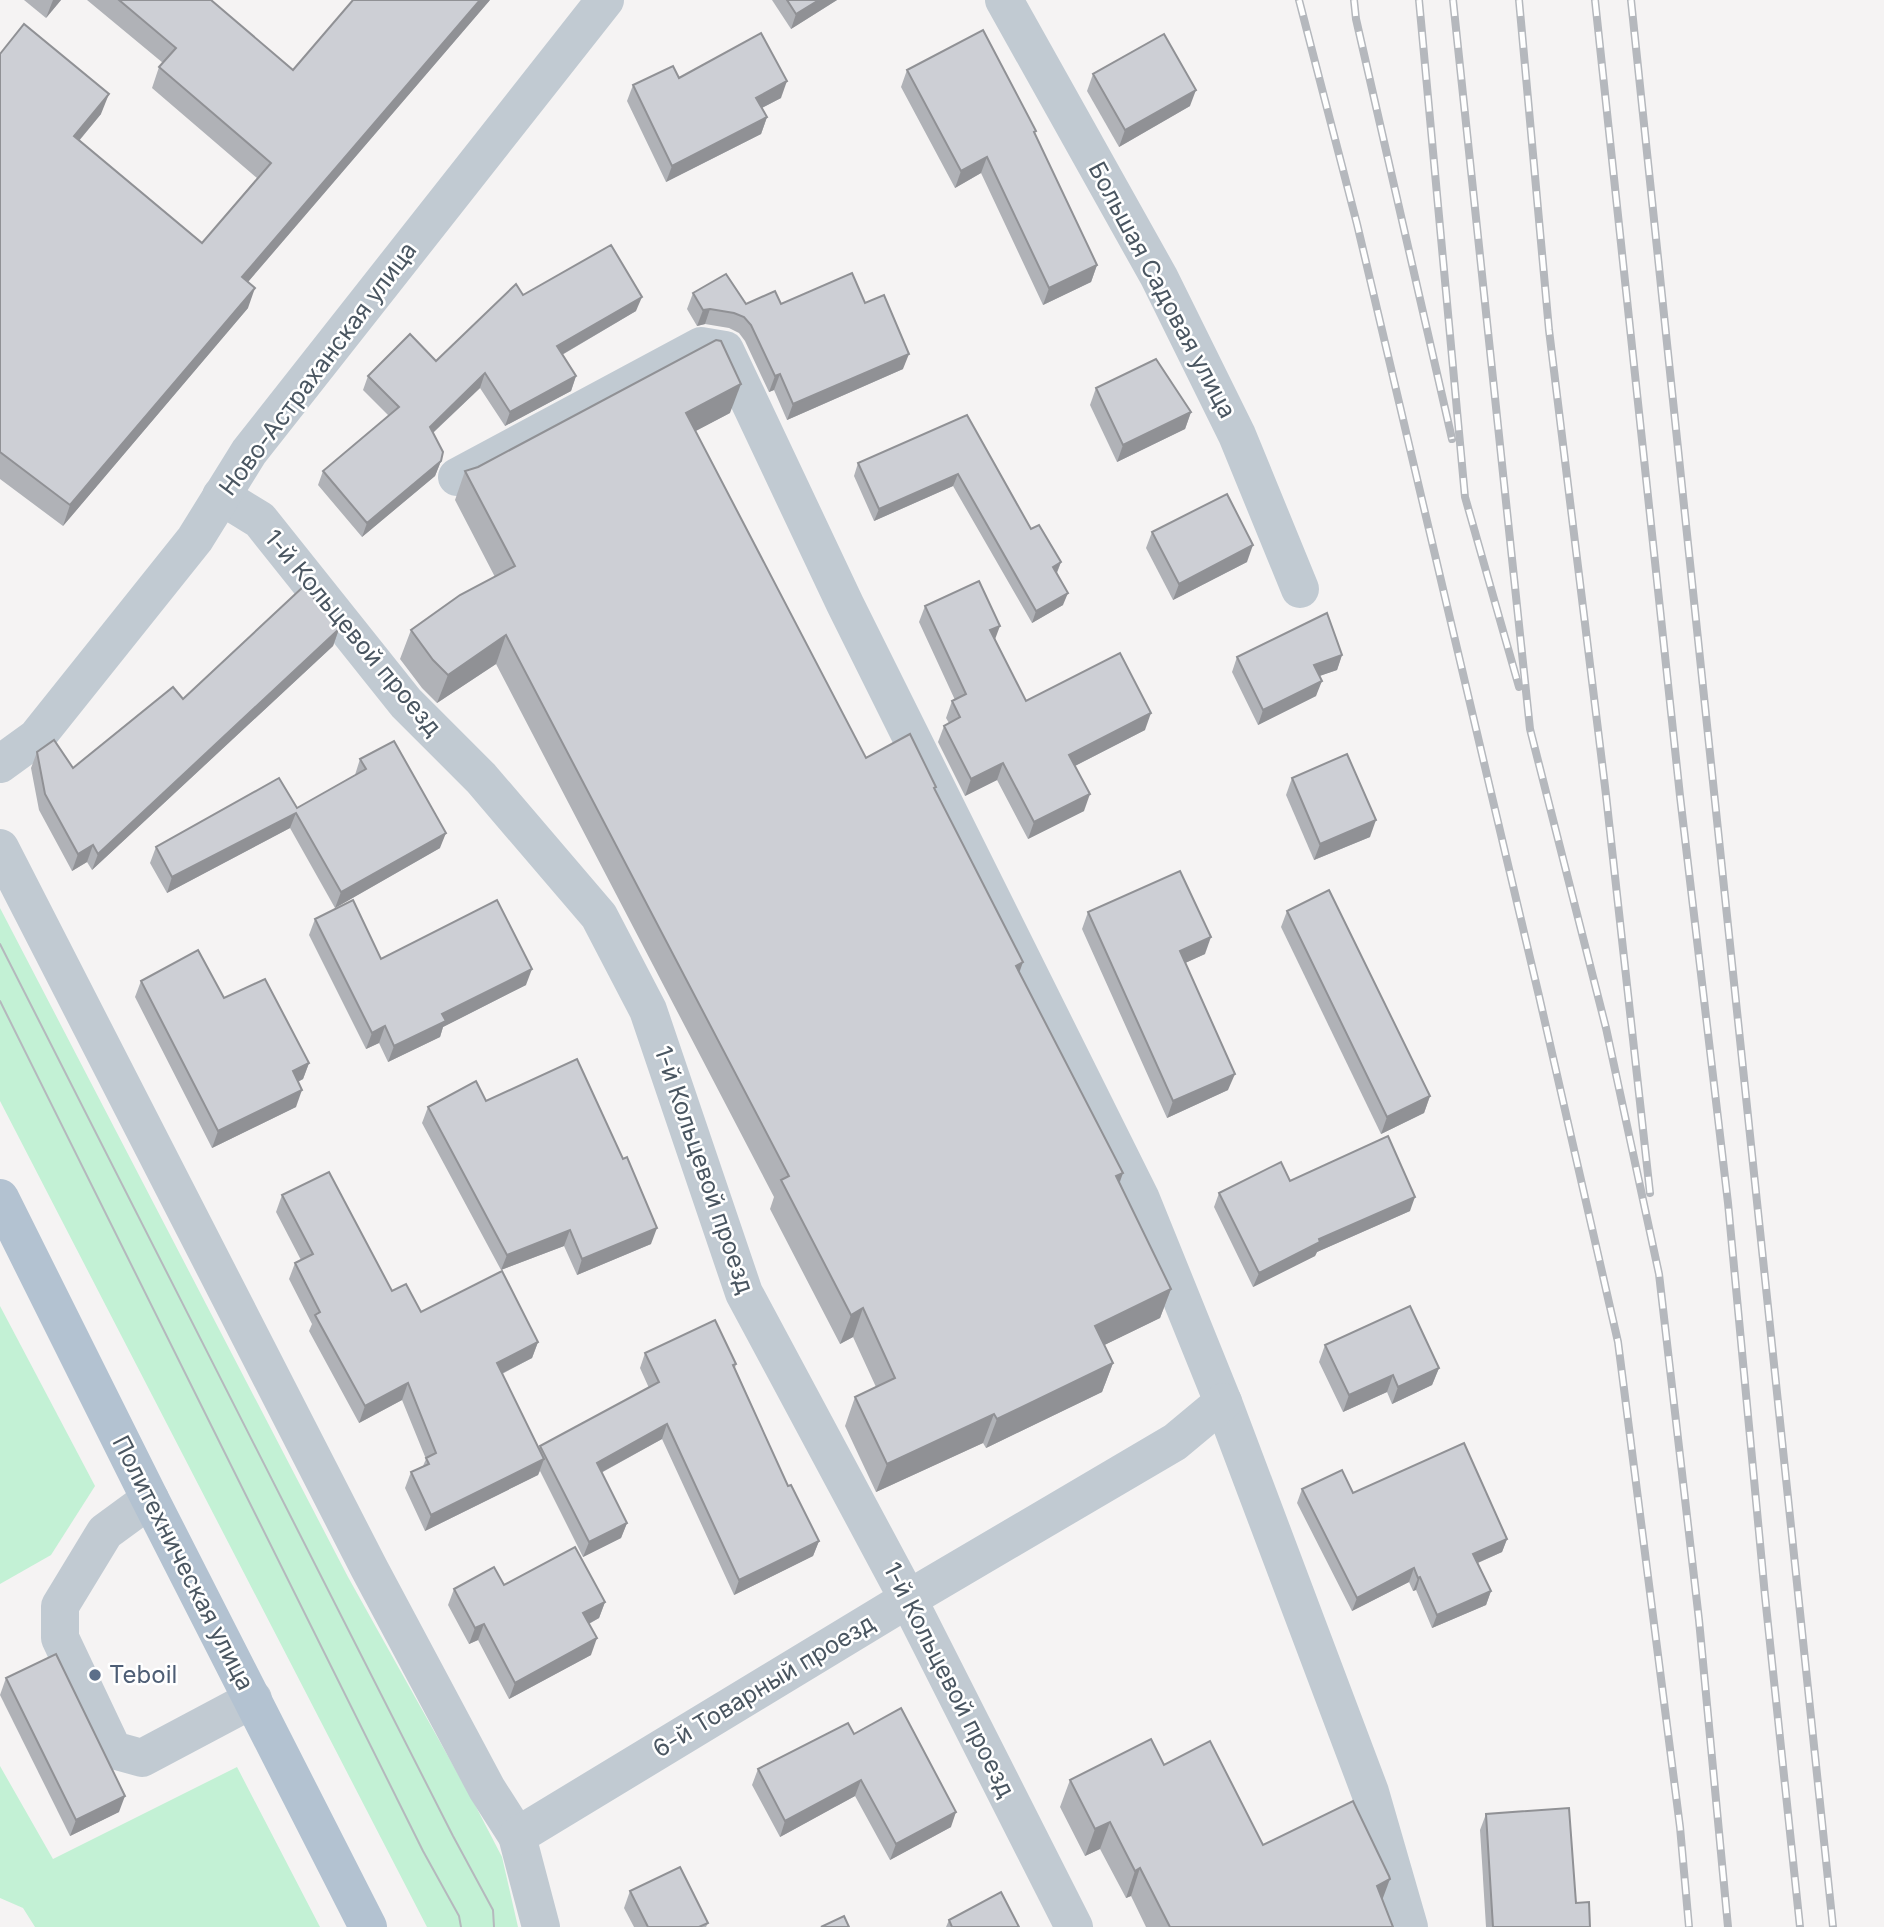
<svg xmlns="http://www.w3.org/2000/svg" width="1884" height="1927" font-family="Inter,sans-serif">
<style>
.green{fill:#c3f1d5}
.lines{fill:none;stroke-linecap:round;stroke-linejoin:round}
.minor{stroke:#c1cad2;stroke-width:38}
.major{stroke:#b3c2d1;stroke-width:38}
.tram{stroke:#b5b8bd;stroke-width:2}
.rail-casing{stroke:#b5b8bd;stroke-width:8}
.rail{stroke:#fff;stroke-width:5;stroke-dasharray:16;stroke-linecap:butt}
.wall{fill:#b0b2b7}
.shaded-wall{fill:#909195}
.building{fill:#cdcfd5;stroke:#909195;stroke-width:2}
.service-dot{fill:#5c6f8a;stroke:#fff;stroke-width:2.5}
.labels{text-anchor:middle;stroke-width:5;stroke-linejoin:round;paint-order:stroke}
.street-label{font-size:24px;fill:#4a5661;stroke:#fff}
.service-label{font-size:24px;fill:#4e5e75;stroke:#fff;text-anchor:start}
</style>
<rect width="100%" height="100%" fill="#f5f3f3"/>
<g class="green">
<polygon points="0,908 348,1577 473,1801 502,1857 518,1927 427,1927 0,1101"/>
<polygon points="0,1306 95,1486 51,1555 0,1584"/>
<polygon points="0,1766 53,1859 237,1767 320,1927 35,1927 23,1908 0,1898"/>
</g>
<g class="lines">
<g class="minor">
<polyline points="1004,0 1159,277 1237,435 1300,589"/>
<polyline points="457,477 701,346 725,350 845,604 1141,1199 1223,1402 1370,1792 1409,1927"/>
<polyline points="221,496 260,520 406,703 481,778 599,916 648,1010 744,1293 908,1599 1074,1927"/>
<polyline points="0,764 36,738 195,539 249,452 605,0"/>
<polyline points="0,848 369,1568 487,1789 517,1836 541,1927"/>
<polyline points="150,1499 105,1532 60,1606 60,1638 113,1750 142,1758 253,1699"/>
<polyline points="517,1836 908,1599 1175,1442 1223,1402"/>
</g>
<polyline class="major" points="0,1198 150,1499 368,1927"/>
<g class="tram">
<polyline points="0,944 453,1836 493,1910 494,1927"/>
<polyline points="0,1001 423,1851 459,1916 461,1927"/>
</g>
<defs>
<g id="rail">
<polyline points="1299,0 1357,224 1539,996 1618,1342 1680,1827 1689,1927"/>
<polyline points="1354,0 1356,19 1452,439"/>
<polyline points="1419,0 1465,497 1519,687"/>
<polyline points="1453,0 1530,729 1606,1028 1659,1274 1699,1620 1728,1927"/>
<polyline points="1519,0 1549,330 1606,795 1650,1193"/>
<polyline points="1595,0 1680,796 1728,1203 1765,1596 1800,1927"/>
<polyline points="1631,0 1833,1927"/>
</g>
</defs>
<use href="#rail" class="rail-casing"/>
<use href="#rail" class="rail"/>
</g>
<g class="wall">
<polygon points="24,0 61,0 46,18"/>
<polygon points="87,0 211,0 293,70 490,0 248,282 248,308 63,526 0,479 0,54 101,114 79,141 202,243 257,178 152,88 159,67 163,63"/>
<polygon points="772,0 837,0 791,29"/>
<polygon points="907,70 1035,134 1097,265 1091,282 1043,305 981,173 955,188 901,87"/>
<polygon points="1093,74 1190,106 1119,147 1087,91"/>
<polygon points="679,78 781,98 762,108 767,117 761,134 666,182 627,101 633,85"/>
<polygon points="693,293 746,304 865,303 903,369 787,420 774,390 769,392 745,341 739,333 729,328 705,324 697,326 687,309"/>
<polygon points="523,295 636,311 562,355 576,376 571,391 505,426 480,388 433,433 441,461 435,476 362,537 318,485 323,471 389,416 363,390 368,376 436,361"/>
<polygon points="1096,388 1191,412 1185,429 1117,462 1090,405"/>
<polygon points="730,413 695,431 866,758 935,790 1019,973 1171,1289 1160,1318 1104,1345 1113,1363 1102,1392 986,1448 983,1443 876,1492 845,1426 855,1397 876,1387 853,1337 840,1344 770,1209 774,1197 496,664 437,703 422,688 400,659 411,630 495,577 455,500 465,471"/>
<polygon points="967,415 1031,529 1061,562 1057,573 1063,605 1032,623 953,486 874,521 854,476 858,463"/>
<polygon points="1152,532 1247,562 1173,600 1146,548"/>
<polygon points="925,606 995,639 1026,701 1145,730 1075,766 1084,811 1028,839 997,780 965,796 938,742 944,726 949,723 946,718 952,701 955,700 919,622"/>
<polygon points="339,629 333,646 92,870 87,862 72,871 39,810 31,768 37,752 73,768 183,699"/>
<polygon points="1342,655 1337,670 1319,676 1316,696 1258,725 1232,672 1237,657"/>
<polygon points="360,759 440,848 335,908 290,828 167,893 150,863 156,847 297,808 355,775"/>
<polygon points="1292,778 1370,837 1314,860 1286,795"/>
<polygon points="1287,911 1430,1096 1424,1113 1381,1134 1281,927"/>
<polygon points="1088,912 1205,954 1185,963 1228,1090 1167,1118 1082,929"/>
<polygon points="315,919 381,959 526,985 443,1027 440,1037 388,1062 379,1043 366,1049 309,935"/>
<polygon points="141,981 224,998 309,1063 303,1079 298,1082 296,1107 212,1148 135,997"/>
<polygon points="486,1101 651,1244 577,1275 564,1246 501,1270 422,1123 428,1107"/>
<polygon points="1290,1181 1410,1211 1317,1252 1315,1256 1253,1287 1214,1207 1219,1193"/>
<polygon points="282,1195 392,1291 421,1312 538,1342 532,1358 502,1374 539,1448 540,1446 649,1388 640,1368 645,1353 736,1364 735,1368 788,1486 819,1541 813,1556 734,1595 662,1439 601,1473 627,1523 621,1538 583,1557 540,1471 538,1475 425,1531 405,1488 411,1472 423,1466 426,1459 402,1400 359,1423 309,1331 312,1324 289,1279 295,1263 301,1260 276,1212"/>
<polygon points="1325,1345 1439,1368 1432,1385 1392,1404 1387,1392 1343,1412 1319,1362"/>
<polygon points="1302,1489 1353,1493 1507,1539 1502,1552 1478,1563 1491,1591 1486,1605 1432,1628 1416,1590 1413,1591 1409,1582 1352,1611 1297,1503"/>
<polygon points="504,1585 605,1602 599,1618 589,1624 591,1655 509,1699 478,1640 469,1644 448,1605 454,1589"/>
<polygon points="6,1678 119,1812 70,1836 0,1695"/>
<polygon points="854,1734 951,1827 890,1860 855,1796 780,1837 752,1785 758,1769"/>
<polygon points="1164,1765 1263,1845 1382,1901 1393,1927 1146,1927 1131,1896 1126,1898 1100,1849 1085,1856 1060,1807 1070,1780"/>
<polygon points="1486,1814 1576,1903 1590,1927 1486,1927 1480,1830"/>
<polygon points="630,1891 708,1923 706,1927 634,1927 624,1908"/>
<polygon points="949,1920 1019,1927 946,1927"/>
</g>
<g class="shaded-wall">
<polygon points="53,0 61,0 46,18"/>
<polygon points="480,0 490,0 235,297 242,277"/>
<polygon points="819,0 837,0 791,29 796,14"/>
<polygon points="787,81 781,98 750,114 756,98"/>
<polygon points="1196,90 1190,106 1119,147 1125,130"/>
<polygon points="109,94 101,114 66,156 74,136"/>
<polygon points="767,117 761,134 666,182 672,166"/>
<polygon points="987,157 981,173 955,188 961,171"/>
<polygon points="1097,265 1091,282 1043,305 1049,288"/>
<polygon points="255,288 248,308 63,526 70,505"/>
<polygon points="642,297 636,311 551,361 557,346"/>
<polygon points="710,309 705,324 697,326 703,310"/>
<polygon points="909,354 903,369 787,420 793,404"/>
<polygon points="485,373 480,388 424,441 430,427"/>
<polygon points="780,374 774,390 769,392 775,376"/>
<polygon points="576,376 571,391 505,426 510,412"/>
<polygon points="741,384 730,413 675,442 686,413"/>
<polygon points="1191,412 1185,429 1117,462 1123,445"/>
<polygon points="441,461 435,476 362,537 367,523"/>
<polygon points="958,474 953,486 874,521 879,509"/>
<polygon points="1253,545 1247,562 1173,600 1179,584"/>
<polygon points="1061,562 1056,574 1053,567"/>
<polygon points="1068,593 1063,605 1032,623 1036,611"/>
<polygon points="1000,626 994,642 990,630"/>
<polygon points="339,629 333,646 92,870 98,854"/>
<polygon points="506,635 496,664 437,703 448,675"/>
<polygon points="1342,655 1337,670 1308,680 1314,665"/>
<polygon points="1322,681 1316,696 1258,725 1263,710"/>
<polygon points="1151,713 1145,730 1063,772 1069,755"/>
<polygon points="1003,763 997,780 965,796 971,779"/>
<polygon points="1090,794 1084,811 1028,839 1034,822"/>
<polygon points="296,813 290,828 167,893 172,877"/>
<polygon points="1376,820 1370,837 1314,860 1320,844"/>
<polygon points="446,833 440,848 335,908 341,892"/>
<polygon points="93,845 87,862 72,871 78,854"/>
<polygon points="1211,937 1205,954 1174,968 1180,951"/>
<polygon points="1023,962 1013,991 1016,966"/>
<polygon points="532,969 526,985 443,1027 440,1037 388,1062 394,1046 442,1014"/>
<polygon points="385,1026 379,1043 366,1049 372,1033"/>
<polygon points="309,1063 303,1079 287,1087 293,1071"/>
<polygon points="1235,1074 1228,1090 1167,1118 1173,1101"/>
<polygon points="302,1090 296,1107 212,1148 218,1131"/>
<polygon points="1430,1096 1424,1113 1381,1134 1387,1117"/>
<polygon points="1123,1173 1113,1202 1116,1176"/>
<polygon points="1415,1197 1410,1211 1317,1252 1315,1256 1253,1287 1259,1273 1319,1239"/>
<polygon points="657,1228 651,1244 577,1275 582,1259"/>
<polygon points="570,1230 564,1246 501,1270 507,1255"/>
<polygon points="1171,1289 1160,1318 1084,1355 1095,1326"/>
<polygon points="863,1308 853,1337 840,1344 851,1315"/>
<polygon points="538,1342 532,1358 491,1379 497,1363"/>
<polygon points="1113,1363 1102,1392 986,1448 997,1419"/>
<polygon points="1439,1368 1432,1385 1392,1404 1398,1387"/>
<polygon points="1393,1375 1387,1392 1343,1412 1349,1395"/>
<polygon points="408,1383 402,1400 359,1423 365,1406"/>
<polygon points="994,1414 983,1443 876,1492 887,1464"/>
<polygon points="667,1424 662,1439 591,1478 597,1463"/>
<polygon points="544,1459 538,1475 425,1531 431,1515"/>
<polygon points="627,1523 621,1538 583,1557 589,1542"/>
<polygon points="1507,1539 1502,1552 1468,1567 1473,1554"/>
<polygon points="819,1541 813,1556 734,1595 739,1580"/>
<polygon points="1414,1568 1409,1582 1352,1611 1357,1598"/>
<polygon points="1420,1577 1416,1590 1413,1591 1418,1578"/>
<polygon points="1491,1591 1486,1605 1432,1628 1437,1615"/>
<polygon points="605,1602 599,1618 577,1630 583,1613"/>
<polygon points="484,1624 478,1640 469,1644 475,1628"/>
<polygon points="597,1638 591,1655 509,1699 515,1683"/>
<polygon points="861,1780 855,1796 780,1837 785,1821"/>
<polygon points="125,1796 119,1812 70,1836 76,1820"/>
<polygon points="956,1812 951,1827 890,1860 896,1844"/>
<polygon points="1110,1822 1100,1849 1085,1856 1095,1829"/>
<polygon points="1140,1868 1131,1896 1126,1898 1135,1871"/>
<polygon points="1390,1879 1380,1906 1377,1886"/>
</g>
<g class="building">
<polygon points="119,0 211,0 293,70 353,0 480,0 242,277 255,288 70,505 0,452 0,54 24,24 109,94 74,136 202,243 271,163 159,67 176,48"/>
<polygon points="787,0 819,0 796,14"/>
<polygon points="983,30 1036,131 1034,132 1097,265 1049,288 987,157 961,171 907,70"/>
<polygon points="761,33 787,81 756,98 767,117 672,166 633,85 673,66 679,78"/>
<polygon points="1164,34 1196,90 1125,130 1093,74"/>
<polygon points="611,245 642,297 557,346 576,376 510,412 485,373 430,427 443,452 441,461 367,523 323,471 399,407 368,376 410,334 436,361 516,284 523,295"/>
<polygon points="852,273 865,303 884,295 909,354 793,404 780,374 775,376 751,325 744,317 734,313 710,309 703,310 693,293 726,274 746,304 775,291 781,304"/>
<polygon points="716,340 721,341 741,384 686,413 866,758 910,734 936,787 934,788 1023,962 1016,966 1123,1173 1116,1176 1171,1289 1095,1326 1113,1363 997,1419 994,1414 887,1464 855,1397 895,1378 863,1308 851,1315 781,1180 789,1176 506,635 448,675 433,660 411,630 460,595 515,566 465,471 478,467"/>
<polygon points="1156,359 1191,412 1123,445 1096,388"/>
<polygon points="967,415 1031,529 1039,525 1061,562 1053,567 1068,593 1036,611 958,474 879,509 858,463"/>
<polygon points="1227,494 1253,545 1179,584 1152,532"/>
<polygon points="979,581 1000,626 990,630 1026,701 1120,653 1151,713 1069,755 1090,794 1034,822 1003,763 971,779 944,726 960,717 952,701 966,694 925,606"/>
<polygon points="304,586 339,629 98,854 93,845 78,854 45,794 37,752 54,740 73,768 173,687 183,699"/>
<polygon points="1327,613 1342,655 1314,665 1322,681 1263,710 1237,657"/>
<polygon points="394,741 446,833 341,892 296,813 172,877 156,847 279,778 297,808 366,769 360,759"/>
<polygon points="1347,754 1376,820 1320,844 1292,778"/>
<polygon points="1180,871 1211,937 1180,951 1235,1074 1173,1101 1088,912"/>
<polygon points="1329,890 1430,1096 1387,1117 1287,911"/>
<polygon points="353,900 381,959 497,900 532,969 442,1014 446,1021 394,1046 385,1026 372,1033 315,919"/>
<polygon points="198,950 224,998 265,979 309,1063 293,1071 302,1090 218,1131 141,981"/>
<polygon points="577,1059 623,1159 627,1157 657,1228 582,1259 570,1230 507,1255 428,1107 476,1081 486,1101"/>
<polygon points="1388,1136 1415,1197 1319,1239 1320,1242 1259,1273 1219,1193 1281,1162 1290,1181"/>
<polygon points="329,1172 392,1291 406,1284 421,1312 502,1271 538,1342 497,1363 544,1459 431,1515 411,1472 429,1464 426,1458 436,1453 408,1383 365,1406 315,1315 320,1312 295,1263 313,1254 282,1195"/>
<polygon points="1410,1306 1439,1368 1398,1387 1393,1375 1349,1395 1325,1345"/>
<polygon points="715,1320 736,1364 733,1365 788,1486 791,1485 819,1541 739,1580 667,1424 597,1463 627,1523 589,1542 540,1446 659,1382 645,1353"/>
<polygon points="1464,1443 1507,1539 1473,1554 1491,1591 1437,1615 1420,1577 1418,1578 1414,1568 1357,1598 1302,1489 1342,1470 1353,1493"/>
<polygon points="575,1547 605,1602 583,1613 597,1638 515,1683 484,1624 475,1628 454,1589 494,1567 504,1585"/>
<polygon points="56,1654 125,1796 76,1820 6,1678"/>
<polygon points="901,1708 956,1812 896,1844 861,1780 785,1821 758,1769 848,1723 854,1734"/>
<polygon points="1151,1739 1164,1765 1210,1741 1263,1845 1353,1801 1389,1876 1390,1879 1377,1886 1393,1927 1170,1927 1140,1868 1135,1871 1110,1822 1095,1829 1070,1780"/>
<polygon points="1569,1808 1576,1903 1589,1902 1590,1927 1493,1927 1486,1814"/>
<polygon points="680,1867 708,1923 699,1927 648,1927 630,1891"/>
<polygon points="1001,1892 1019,1927 952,1927 949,1920"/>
<polygon points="844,1916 849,1927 821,1927"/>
</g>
<circle class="service-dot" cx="95" cy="1675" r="7"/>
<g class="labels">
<g class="street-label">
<text transform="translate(1162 290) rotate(62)" y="8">Большая Садовая улица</text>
<text transform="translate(318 369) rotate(-53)" y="8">Ново-Астраханская улица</text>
<text transform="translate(353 633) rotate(50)" y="8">1-й Кольцевой проезд</text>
<text transform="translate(704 1170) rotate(71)" y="8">1-й Кольцевой проезд</text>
<text transform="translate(183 1563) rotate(63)" y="8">Политехническая улица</text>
<text transform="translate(949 1680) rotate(63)" y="8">1-й Кольцевой проезд</text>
<text transform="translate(764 1686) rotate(-31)" y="8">6-й Товарный проезд</text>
</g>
<g class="service-label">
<text x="109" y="1683">Teboil</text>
</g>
</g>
</svg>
